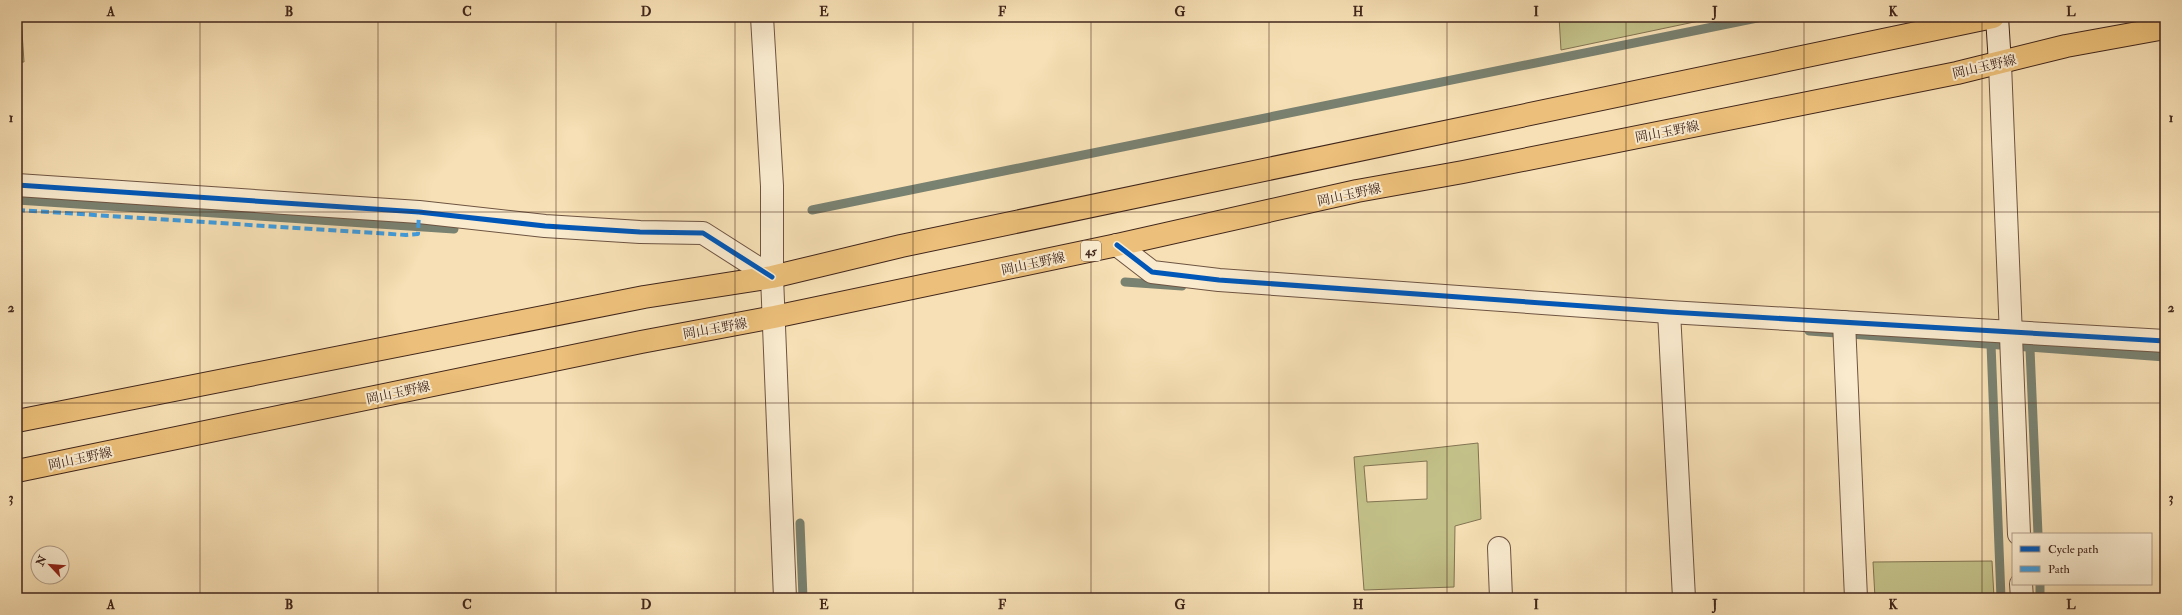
<svg xmlns="http://www.w3.org/2000/svg" width="2182" height="615" font-family="'IM FELL Double Pica','Noto Serif JP',serif">
<style>
.green{fill:#c3c189;stroke:#827452;fill-rule:evenodd}
.lines{fill:none;stroke-linecap:round;stroke-linejoin:round}
.stream{stroke:#798170;stroke-width:9}
.street-casing{stroke:#6e5442;stroke-width:24}
.secondary-casing{stroke:#41261c;stroke-width:24}
.primary-casing{stroke:#41261c;stroke-width:24}
.street{stroke:#faebcf;stroke-width:22}
.secondary{stroke:#faebcf;stroke-width:22}
.primary{stroke:#ecc07a;stroke-width:22}
.quiet{stroke:#3f9cdf;stroke-width:4;stroke-dasharray:8 4;stroke-linecap:butt}
.cycleway-casing{stroke:#faebcf;stroke-width:8}
.cycleway{stroke:#0057b8;stroke-width:5}
.grid{fill:none;stroke:#41261c;stroke-width:1;stroke-opacity:0.55}
.labels{text-anchor:middle;stroke-width:4;stroke-linejoin:round;paint-order:stroke}
.shield{fill:#faebcf;stroke:#786152;stroke-width:1}
.shield-label{font-size:12px;font-weight:bold;fill:#41261c}
.street-label{font-size:13px;fill:#41261c;stroke:#faebcf}
.neatline{fill:none;stroke:#41261c;stroke-width:1.5}
.grid-label{font-size:13px;text-anchor:middle;font-weight:bold;fill:#41261c}
</style>
<rect width="100%" height="100%" fill="#f7e0b5"/>
<filter id="stains"><feTurbulence type="fractalNoise" baseFrequency=".005" numOctaves="4"/><feColorMatrix values="0 0 0 0 .2 0 0 0 0 .09 0 0 0 0 .02 0 0 0 .5 -.17"/></filter>
<radialGradient id="worn" r=".72"><stop offset=".6" stop-color="#630" stop-opacity="0"/><stop offset="1" stop-color="#630" stop-opacity=".3"/></radialGradient>
<g class="green">
<polygon points="17,17 21,17 24,62 17,62"/>
<polygon points="1559,17 1718,17 1561,50"/>
<path d="M1478,443L1481,519L1455,526L1454,587L1364,590L1354,457ZM1427,461V499L1367,502L1364,466Z"/>
<polygon points="1992,561 1994,598 1875,598 1873,562"/>
</g>
<g class="lines">
<g class="stream">
<polyline points="17,200 454,229"/>
<polyline points="812,210 1762,17"/>
<polyline points="1125,282 1182,286"/>
<polyline points="1809,331 2165,357"/>
<polyline points="1991,344 2001,598"/>
<polyline points="2030,349 2038,534"/>
<polyline points="800,523 803,598"/>
<polyline points="2040,584 2040,598"/>
</g>
<defs>
<g id="street">
<polyline points="762,17 772,186 772,277 785,598"/>
<polyline points="2000,64 2019,534"/>
<polyline points="17,185 419,212 545,226 640,232 703,233 772,277"/>
<polyline points="1117,245 1152,272 1219,280 1669,312 2165,341"/>
<polyline points="1669,312 1684,598"/>
<polyline points="1844,322 1856,598"/>
<polyline points="1499,548 1501,598"/>
<polyline points="2021,584 2022,598"/>
</g>
<polyline id="secondary" points="1997,17 2000,64"/>
<g id="primary">
<polyline points="17,421 644,297 772,277 901,246 1993,17"/>
<polyline points="17,471 641,342 774,317 1117,245 1357,191 1463,172 1957,73 2066,46 2165,28"/>
</g>
</defs>
<use href="#street" class="street-casing"/>
<use href="#secondary" class="secondary-casing"/>
<use href="#primary" class="primary-casing"/>
<use href="#street" class="street"/>
<use href="#secondary" class="secondary"/>
<use href="#primary" class="primary"/>
<polyline class="quiet" points="17,210 406,235 418,234 419,212"/>
<defs>
<g id="cycleway">
<polyline points="17,185 419,212 545,226 640,232 703,233 772,277"/>
<polyline points="1117,245 1152,272 1219,280 1669,312 2165,341"/>
</g>
</defs>
<use href="#cycleway" class="cycleway-casing"/>
<use href="#cycleway" class="cycleway"/>
</g>
<path class="grid" d="M200,17V598M378,17V598M556,17V598M735,17V598M913,17V598M1091,17V598M1269,17V598M1447,17V598M1626,17V598M1804,17V598M1982,17V598M17,212H2165M17,403H2165"/>
<g class="labels">
<rect class="shield" x="1081" y="241" width="20" height="20" rx="3"/>
<g class="shield-label">
<text x="1091" y="255">45</text>
</g>
<g class="street-label">
<text transform="translate(1984 66) rotate(-13)" y="5">岡山玉野線</text>
<text transform="translate(1667 131) rotate(-11)" y="5">岡山玉野線</text>
<text transform="translate(1349 194) rotate(-12)" y="5">岡山玉野線</text>
<text transform="translate(1033 263) rotate(-12)" y="5">岡山玉野線</text>
<text transform="translate(715 328) rotate(-10)" y="5">岡山玉野線</text>
<text transform="translate(398 392) rotate(-12)" y="5">岡山玉野線</text>
<text transform="translate(80 458) rotate(-12)" y="5">岡山玉野線</text>
</g>
</g>
<rect width="2182" height="615" fill="none" stroke="#f7e0b5" stroke-width="44"/>
<rect x="2012" y="533" width="140" height="52" fill="#faebcf" stroke="#b09c87"/>
<rect x="2020" y="546" width="20" height="6" fill="#0057b8" stroke="#b09c87"/>
<text x="2048" y="553" font-size="12" fill="#41261c">Cycle path</text>
<rect x="2020" y="566" width="20" height="6" fill="#3f9cdf" stroke="#b09c87"/>
<text x="2048" y="573" font-size="12" fill="#41261c">Path</text>
<g transform="translate(50 565) rotate(296)"><circle r="19" fill="#faebcf" stroke="#b09c87"/>
<path d="M0-3L7 15L0 10L-7 15Z" fill="#8f2418"/>
<text y="-6" font-size="11" font-weight="bold" text-anchor="middle" fill="#41261c">N</text>
</g>
<rect x="22" y="22" width="2138" height="571" class="neatline"/>
<g class="grid-label">
<text x="111" y="16">A</text>
<text x="289" y="16">B</text>
<text x="467" y="16">C</text>
<text x="646" y="16">D</text>
<text x="824" y="16">E</text>
<text x="1002" y="16">F</text>
<text x="1180" y="16">G</text>
<text x="1358" y="16">H</text>
<text x="1536" y="16">I</text>
<text x="1715" y="16">J</text>
<text x="1893" y="16">K</text>
<text x="2071" y="16">L</text>
<text x="11" y="122">1</text>
<text x="2171" y="122">1</text>
<text x="11" y="312">2</text>
<text x="2171" y="312">2</text>
<text x="11" y="502">3</text>
<text x="2171" y="502">3</text>
<text x="111" y="609">A</text>
<text x="289" y="609">B</text>
<text x="467" y="609">C</text>
<text x="646" y="609">D</text>
<text x="824" y="609">E</text>
<text x="1002" y="609">F</text>
<text x="1180" y="609">G</text>
<text x="1358" y="609">H</text>
<text x="1536" y="609">I</text>
<text x="1715" y="609">J</text>
<text x="1893" y="609">K</text>
<text x="2071" y="609">L</text>
</g>
<rect width="100%" height="100%" filter="url(#stains)"/>
<rect width="100%" height="100%" fill="url(#worn)"/>
</svg>
